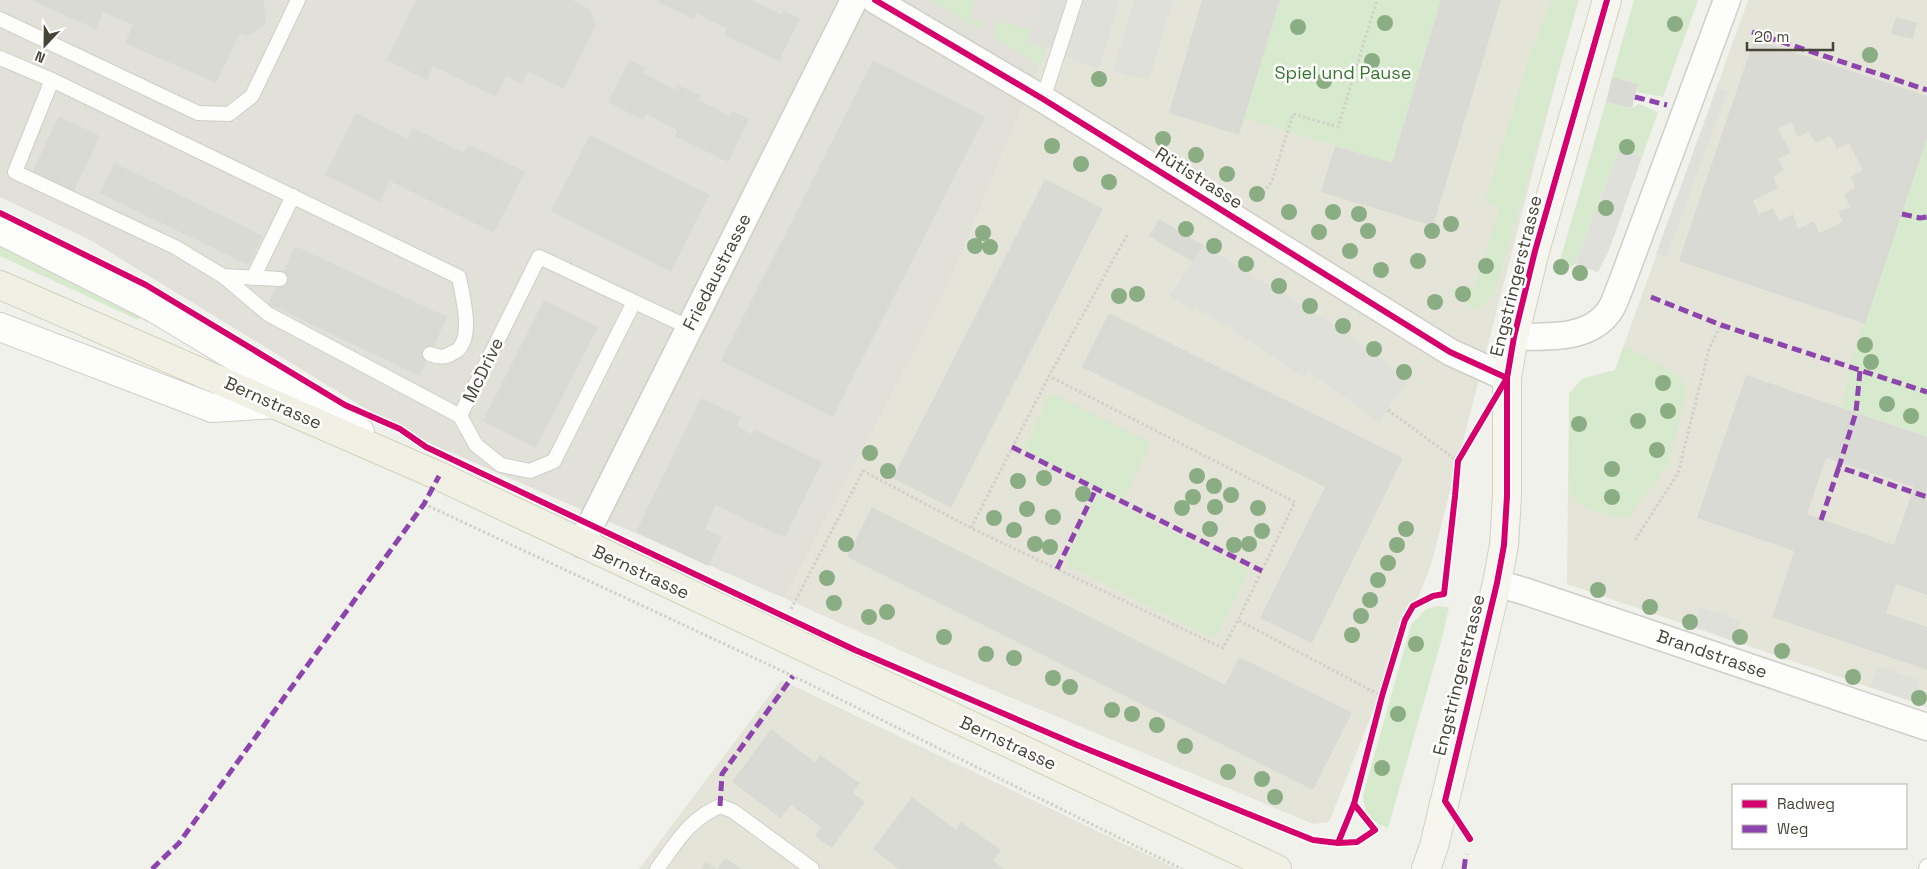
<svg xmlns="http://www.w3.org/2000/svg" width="1927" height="869" font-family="'Space Grotesk',sans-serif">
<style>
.residential{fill:#e5e4d9}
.industrial{fill:#e1e0d9}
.green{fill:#d8eacd}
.parking{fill:#e0e0db}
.building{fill:#dadad4;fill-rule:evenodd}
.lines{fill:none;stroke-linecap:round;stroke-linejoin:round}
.service-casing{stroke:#cfcec9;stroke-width:16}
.minor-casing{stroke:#cfcec9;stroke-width:29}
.tertiary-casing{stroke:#cfcec9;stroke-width:30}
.secondary-casing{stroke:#d1d1c4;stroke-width:30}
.primary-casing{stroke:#d2d1ba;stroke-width:30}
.path{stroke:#d1d1ca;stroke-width:3;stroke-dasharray:2.5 2.5;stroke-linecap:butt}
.service{stroke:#fdfdfc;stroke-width:14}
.minor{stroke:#fdfdfc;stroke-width:26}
.tertiary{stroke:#fdfdfc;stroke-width:28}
.secondary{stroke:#f6f6ef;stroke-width:28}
.primary{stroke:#f0f0e5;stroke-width:28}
.quiet{stroke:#8e44ad;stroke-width:5;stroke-dasharray:10 5;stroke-linecap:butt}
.cycleway-casing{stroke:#fff;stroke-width:9}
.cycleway{stroke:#d6006c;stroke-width:6}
.tree{fill:#8bad83}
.labels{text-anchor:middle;stroke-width:5;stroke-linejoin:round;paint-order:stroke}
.park-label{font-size:18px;fill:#38752e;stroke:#fff}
.street-label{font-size:18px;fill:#474438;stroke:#fff}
</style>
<rect width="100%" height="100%" fill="#f1f1eb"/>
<g class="residential">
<polygon points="1067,0 1577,0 1431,565 1329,822 1313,824 931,664 784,598 943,297"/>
<polygon points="1748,0 1927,0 1927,707 1567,584 1569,394 1582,379 1615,370"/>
<polygon points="781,680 1177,869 639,869"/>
</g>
<polygon class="industrial" points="0,0 1067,0 943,297 784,598 404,432 90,240 0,197"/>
<g class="green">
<polygon points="930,0 975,0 970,19 984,23 981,30"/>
<polygon points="1280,0 1441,0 1392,163 1244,118"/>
<polygon points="1552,0 1579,0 1496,291 1491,299 1475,311 1448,290 1475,287 1500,207 1485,201 1531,51"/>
<polygon points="1634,0 1698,0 1663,97 1637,92 1638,84 1612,77"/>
<polygon points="998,21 1031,30 1027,43 1047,50 1040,66 993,37"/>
<polygon points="1606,102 1632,108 1639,104 1658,112 1642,157 1620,148 1575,264 1560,273 1558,267"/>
<polygon points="1927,138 1927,437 1843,408 1849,367"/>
<polygon points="0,241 143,313 138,320 0,256"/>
<polygon points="1624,345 1679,376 1686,387 1679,425 1668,465 1627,519 1597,512 1576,503 1569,493 1569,394 1582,379 1615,370"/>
<polygon points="1050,395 1055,395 1151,443 1123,500 1024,450 1024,448"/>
<polygon points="1099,496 1246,568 1248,573 1216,636 1208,636 1068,565 1066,559 1096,498"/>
<path d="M1438,606L1449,607L1442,638L1388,828C1370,822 1364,813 1363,795L1411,625L1426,609Z"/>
</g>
<g class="parking">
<polygon points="1043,0 1120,0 1099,68 1078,62 1052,48 1030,42"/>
<polygon points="1134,0 1173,0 1150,77 1133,77 1113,71"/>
<polygon points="1717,88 1727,92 1666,258 1656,254"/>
<polygon points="1620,148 1642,157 1609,250 1598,272 1575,264"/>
<polygon points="1203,245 1334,325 1378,357 1407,382 1379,422 1308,371 1304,378 1261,348 1195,307 1193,310 1169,296 1186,272"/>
<polygon points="1700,607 1740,620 1733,641 1694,627"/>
<polygon points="1878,666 1919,680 1913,701 1871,687"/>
</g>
<g class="building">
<polygon points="31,0 262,0 264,1 266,23 248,36 240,33 216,83 125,43 133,25 103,12 96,29"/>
<polygon points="416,0 572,0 591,10 596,25 564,89 528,71 522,83 506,76 496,97 433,66 427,80 387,60"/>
<polygon points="659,0 751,0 782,15 783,11 800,18 779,61 724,35 727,29 697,14 694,19 658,2"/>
<polygon points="1202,0 1280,0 1239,135 1169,113"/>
<polygon points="1441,0 1501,0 1433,226 1321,192 1335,146 1392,163"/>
<polygon points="1896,17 1917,23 1913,39 1891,34"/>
<path d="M1754,39L1927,96V138L1865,324L1679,261ZM1791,122L1798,137L1809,132L1815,143L1830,136L1837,149L1849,143L1863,170L1851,177L1855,188L1844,194L1850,207L1838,212L1843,222L1819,233L1814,221L1798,229L1793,214L1779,221L1773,208L1759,214L1753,201L1778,188L1773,177L1784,170L1778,159L1791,153L1778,129Z"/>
<polygon points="629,60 645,68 643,73 676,90 678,85 701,96 699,100 730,116 732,111 749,119 728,162 675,136 677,130 646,114 643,120 608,102"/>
<polygon points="873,60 985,117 833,417 721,361"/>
<polygon points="1612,77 1638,84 1632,108 1606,102"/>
<polygon points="356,113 408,139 413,128 463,153 468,144 525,172 494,233 390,181 380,202 325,175"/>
<polygon points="59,116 100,136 73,193 32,173"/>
<polygon points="590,135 709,195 671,272 551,211"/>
<polygon points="114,163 263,236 248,265 100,193"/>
<polygon points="1045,179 1103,209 951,508 893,478"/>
<polygon points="1159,219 1203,245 1193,262 1149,236"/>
<polygon points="295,246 447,317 420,376 268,304"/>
<polygon points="544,300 598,327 536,448 483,421"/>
<polygon points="1109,313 1403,458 1312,643 1260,618 1325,487 1082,367"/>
<path d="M1746,375L1927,437V595L1896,584L1886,613L1927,627V670L1772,617L1794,551L1697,518ZM1826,458L1914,487L1894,545L1807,514Z"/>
<polygon points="701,398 741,417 737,426 751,434 754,429 822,462 785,538 716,505 705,529 722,537 708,566 636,532"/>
<polygon points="872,507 1225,685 1239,657 1352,713 1313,790 847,557"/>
<polygon points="771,729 815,762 820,755 860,783 853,793 865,802 832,848 815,836 821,827 791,805 781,818 732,782"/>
<polygon points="912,797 956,830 961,822 1001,850 993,861 1004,869 899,869 873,849"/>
<polygon points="725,858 742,869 718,869"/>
<polygon points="706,862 716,869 701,869"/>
</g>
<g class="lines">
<defs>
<g id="service">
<polyline points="0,19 198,113 229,114 252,96 298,0"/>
<polyline points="0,58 52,80"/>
<polyline points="1043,99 1075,0"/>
<polyline points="223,276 280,279"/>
<polyline points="253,278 293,196"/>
<polyline points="634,302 554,461 530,471 501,465 476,445 460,416 539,257 688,327"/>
<path d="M430,354C437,357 446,358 452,353C455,352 460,349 461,346C472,330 462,294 459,277L52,80L15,172L175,247L223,276L268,314L460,416"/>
<path d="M657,869C677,842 688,820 720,806L733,811L812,869"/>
<polyline points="1926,869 1927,866"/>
</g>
<g id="minor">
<polyline points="875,0 1043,99 1450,352 1507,378"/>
<path d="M1514,337C1545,336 1586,341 1608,313C1614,306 1617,294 1621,285L1727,0"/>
<polyline points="581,544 854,0"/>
<polyline points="1497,583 1527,592 1927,727"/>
</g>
<g id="tertiary">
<polyline points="0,230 154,308 360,432"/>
<polyline points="0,327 212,408 275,404"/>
</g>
<polyline id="secondary" points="1426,869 1434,846 1497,583 1504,545 1507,496 1507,378 1514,337 1535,251 1607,0"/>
<polyline id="primary" points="0,285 439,476 1277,869"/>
</defs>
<use href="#service" class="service-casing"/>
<use href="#minor" class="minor-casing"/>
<use href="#tertiary" class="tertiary-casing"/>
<use href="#secondary" class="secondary-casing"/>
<use href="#primary" class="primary-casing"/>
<g class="path">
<polyline points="1258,201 1272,181 1293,114 1338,127 1377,0"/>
<polyline points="1127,235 1049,376 1295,502 1238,620"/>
<polyline points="1388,410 1458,461"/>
<polyline points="424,504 793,676 1182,869"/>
<polyline points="971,528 1049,376"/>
<polyline points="1635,540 1678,473 1709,349 1721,325"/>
<polyline points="791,609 863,471 971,528 1223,648 1238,620 1382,696"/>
<polyline points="1354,804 1375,830"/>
</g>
<use href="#service" class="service"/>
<use href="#minor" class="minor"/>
<use href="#tertiary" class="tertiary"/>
<use href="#secondary" class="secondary"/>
<use href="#primary" class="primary"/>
<g class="quiet">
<polyline points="1752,32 1927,90"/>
<polyline points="1635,97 1667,105"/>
<polyline points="1902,214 1920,218 1927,217"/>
<polyline points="1651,297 1721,325 1927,392"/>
<polyline points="1860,371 1856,412 1839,467 1927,497"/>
<polyline points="1012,447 1262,571"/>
<polyline points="1821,520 1839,467"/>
<polyline points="1057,569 1096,489"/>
<polyline points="720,806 722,774 793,676"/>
<polyline points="152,869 179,843 424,504 439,476"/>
<polyline points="1464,869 1466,854"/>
</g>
<defs>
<g id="cycleway">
<polyline points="875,0 1043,99 1450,352 1507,378"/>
<polyline points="0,213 146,285 345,405 400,429 426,447 855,650 1077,745 1313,840 1338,843 1357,842 1375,830 1354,804"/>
<polyline points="1470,839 1445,801 1497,583 1504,545 1507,496 1507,378 1514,337 1535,251 1607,0"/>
<polyline points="1338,843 1354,804 1382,696 1405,620 1413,606 1433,596 1444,594 1455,496 1458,461 1507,378"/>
</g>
</defs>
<use href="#cycleway" class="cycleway-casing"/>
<use href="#cycleway" class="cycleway"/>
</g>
<g class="tree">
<circle cx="1385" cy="23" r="8"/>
<circle cx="1675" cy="24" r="8"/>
<circle cx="1298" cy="27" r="8"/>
<circle cx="1870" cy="55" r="8"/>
<circle cx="1372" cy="61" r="8"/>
<circle cx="1099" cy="79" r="8"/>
<circle cx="1324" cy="81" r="8"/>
<circle cx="1163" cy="139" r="8"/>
<circle cx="1052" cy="146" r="8"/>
<circle cx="1627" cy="147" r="8"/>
<circle cx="1196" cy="155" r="8"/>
<circle cx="1081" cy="164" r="8"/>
<circle cx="1227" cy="174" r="8"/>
<circle cx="1109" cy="182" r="8"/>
<circle cx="1257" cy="194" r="8"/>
<circle cx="1606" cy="208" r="8"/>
<circle cx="1289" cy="212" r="8"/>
<circle cx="1333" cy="212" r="8"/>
<circle cx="1359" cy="214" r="8"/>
<circle cx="1451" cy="224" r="8"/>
<circle cx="1186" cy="229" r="8"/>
<circle cx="1368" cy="231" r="8"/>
<circle cx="1432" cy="231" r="8"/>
<circle cx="1319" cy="232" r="8"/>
<circle cx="983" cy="233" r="8"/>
<circle cx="975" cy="246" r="8"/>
<circle cx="1214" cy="246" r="8"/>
<circle cx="990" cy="247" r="8"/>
<circle cx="1350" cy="251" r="8"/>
<circle cx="1418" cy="261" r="8"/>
<circle cx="1246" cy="264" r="8"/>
<circle cx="1486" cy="266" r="8"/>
<circle cx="1561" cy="267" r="8"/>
<circle cx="1381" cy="270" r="8"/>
<circle cx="1580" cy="273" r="8"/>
<circle cx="1279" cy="286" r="8"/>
<circle cx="1137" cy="294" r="8"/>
<circle cx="1463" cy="294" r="8"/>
<circle cx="1119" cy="296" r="8"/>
<circle cx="1435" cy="302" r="8"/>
<circle cx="1310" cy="306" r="8"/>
<circle cx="1343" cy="326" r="8"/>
<circle cx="1865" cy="345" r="8"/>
<circle cx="1374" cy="349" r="8"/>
<circle cx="1871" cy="362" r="8"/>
<circle cx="1404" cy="372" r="8"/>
<circle cx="1663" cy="383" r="8"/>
<circle cx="1887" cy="404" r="8"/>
<circle cx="1668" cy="411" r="8"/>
<circle cx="1911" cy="416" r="8"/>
<circle cx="1638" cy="421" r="8"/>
<circle cx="1579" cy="424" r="8"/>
<circle cx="1657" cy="450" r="8"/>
<circle cx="870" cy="453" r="8"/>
<circle cx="1612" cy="469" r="8"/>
<circle cx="888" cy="471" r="8"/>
<circle cx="1197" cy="476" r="8"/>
<circle cx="1044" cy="478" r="8"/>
<circle cx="1018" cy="481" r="8"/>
<circle cx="1214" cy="486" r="8"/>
<circle cx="1083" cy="494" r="8"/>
<circle cx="1231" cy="495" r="8"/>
<circle cx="1193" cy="497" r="8"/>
<circle cx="1612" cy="497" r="8"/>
<circle cx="1215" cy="507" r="8"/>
<circle cx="1182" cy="508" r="8"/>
<circle cx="1258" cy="508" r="8"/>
<circle cx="1027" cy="509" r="8"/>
<circle cx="1053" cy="517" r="8"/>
<circle cx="994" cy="518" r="8"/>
<circle cx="1210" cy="529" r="8"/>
<circle cx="1406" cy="529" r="8"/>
<circle cx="1014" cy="530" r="8"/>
<circle cx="1262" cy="531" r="8"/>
<circle cx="846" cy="544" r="8"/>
<circle cx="1035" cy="544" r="8"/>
<circle cx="1249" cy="544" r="8"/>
<circle cx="1234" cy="545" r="8"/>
<circle cx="1397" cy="545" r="8"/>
<circle cx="1050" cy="547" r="8"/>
<circle cx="1388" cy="563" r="8"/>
<circle cx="827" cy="578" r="8"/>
<circle cx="1378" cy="580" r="8"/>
<circle cx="1598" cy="590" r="8"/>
<circle cx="1370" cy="600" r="8"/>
<circle cx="834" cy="603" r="8"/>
<circle cx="1650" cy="607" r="8"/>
<circle cx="887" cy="612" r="8"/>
<circle cx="1361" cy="616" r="8"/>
<circle cx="869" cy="617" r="8"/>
<circle cx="1690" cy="622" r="8"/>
<circle cx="1352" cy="635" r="8"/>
<circle cx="944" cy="637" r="8"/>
<circle cx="1740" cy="637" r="8"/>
<circle cx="1416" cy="644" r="8"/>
<circle cx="1782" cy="651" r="8"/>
<circle cx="986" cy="654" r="8"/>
<circle cx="1014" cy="658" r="8"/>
<circle cx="1853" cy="677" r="8"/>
<circle cx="1053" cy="678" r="8"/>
<circle cx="1070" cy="687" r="8"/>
<circle cx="1919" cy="698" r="8"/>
<circle cx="1112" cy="710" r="8"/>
<circle cx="1132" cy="714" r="8"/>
<circle cx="1398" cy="714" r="8"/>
<circle cx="1157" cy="725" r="8"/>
<circle cx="1185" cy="746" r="8"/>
<circle cx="1382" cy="768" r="8"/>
<circle cx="1228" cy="772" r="8"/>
<circle cx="1262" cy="779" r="8"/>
<circle cx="1275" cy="797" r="8"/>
</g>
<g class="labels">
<g class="park-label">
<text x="1343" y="79">Spiel und Pause</text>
</g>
<g class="street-label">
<text transform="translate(1199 178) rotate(32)" y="6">Rütistrasse</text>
<text transform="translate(717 272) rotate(-63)" y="6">Friedaustrasse</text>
<text transform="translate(1516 276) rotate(-76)" y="6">Engstringerstrasse</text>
<text transform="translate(483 370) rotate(-64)" y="6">McDrive</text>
<text transform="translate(273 403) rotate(24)" y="6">Bernstrasse</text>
<text transform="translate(641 572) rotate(25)" y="6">Bernstrasse</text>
<text transform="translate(1712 654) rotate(19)" y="6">Brandstrasse</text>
<text transform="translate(1459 675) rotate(-76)" y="6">Engstringerstrasse</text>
<text transform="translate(1008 743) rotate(25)" y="6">Bernstrasse</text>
</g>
</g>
<rect x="1732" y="784" width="175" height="65" fill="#ffffff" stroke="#b5b4af"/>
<rect x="1742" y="800" width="25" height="8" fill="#d6006c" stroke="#b5b4af"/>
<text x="1777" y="809" font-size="15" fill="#474438">Radweg</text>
<rect x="1742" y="825" width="25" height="8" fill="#8e44ad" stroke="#b5b4af"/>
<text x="1777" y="834" font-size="15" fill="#474438">Weg</text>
<g transform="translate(45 45) rotate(202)" stroke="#ffffff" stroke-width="4" paint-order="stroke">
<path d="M0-4L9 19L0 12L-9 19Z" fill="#474438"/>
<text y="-8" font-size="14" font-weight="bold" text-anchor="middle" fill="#474438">N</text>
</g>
<path d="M1747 42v8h86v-8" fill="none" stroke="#474438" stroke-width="2.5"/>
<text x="1754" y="42" font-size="15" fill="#474438" stroke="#ffffff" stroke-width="4" paint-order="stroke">20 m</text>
</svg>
